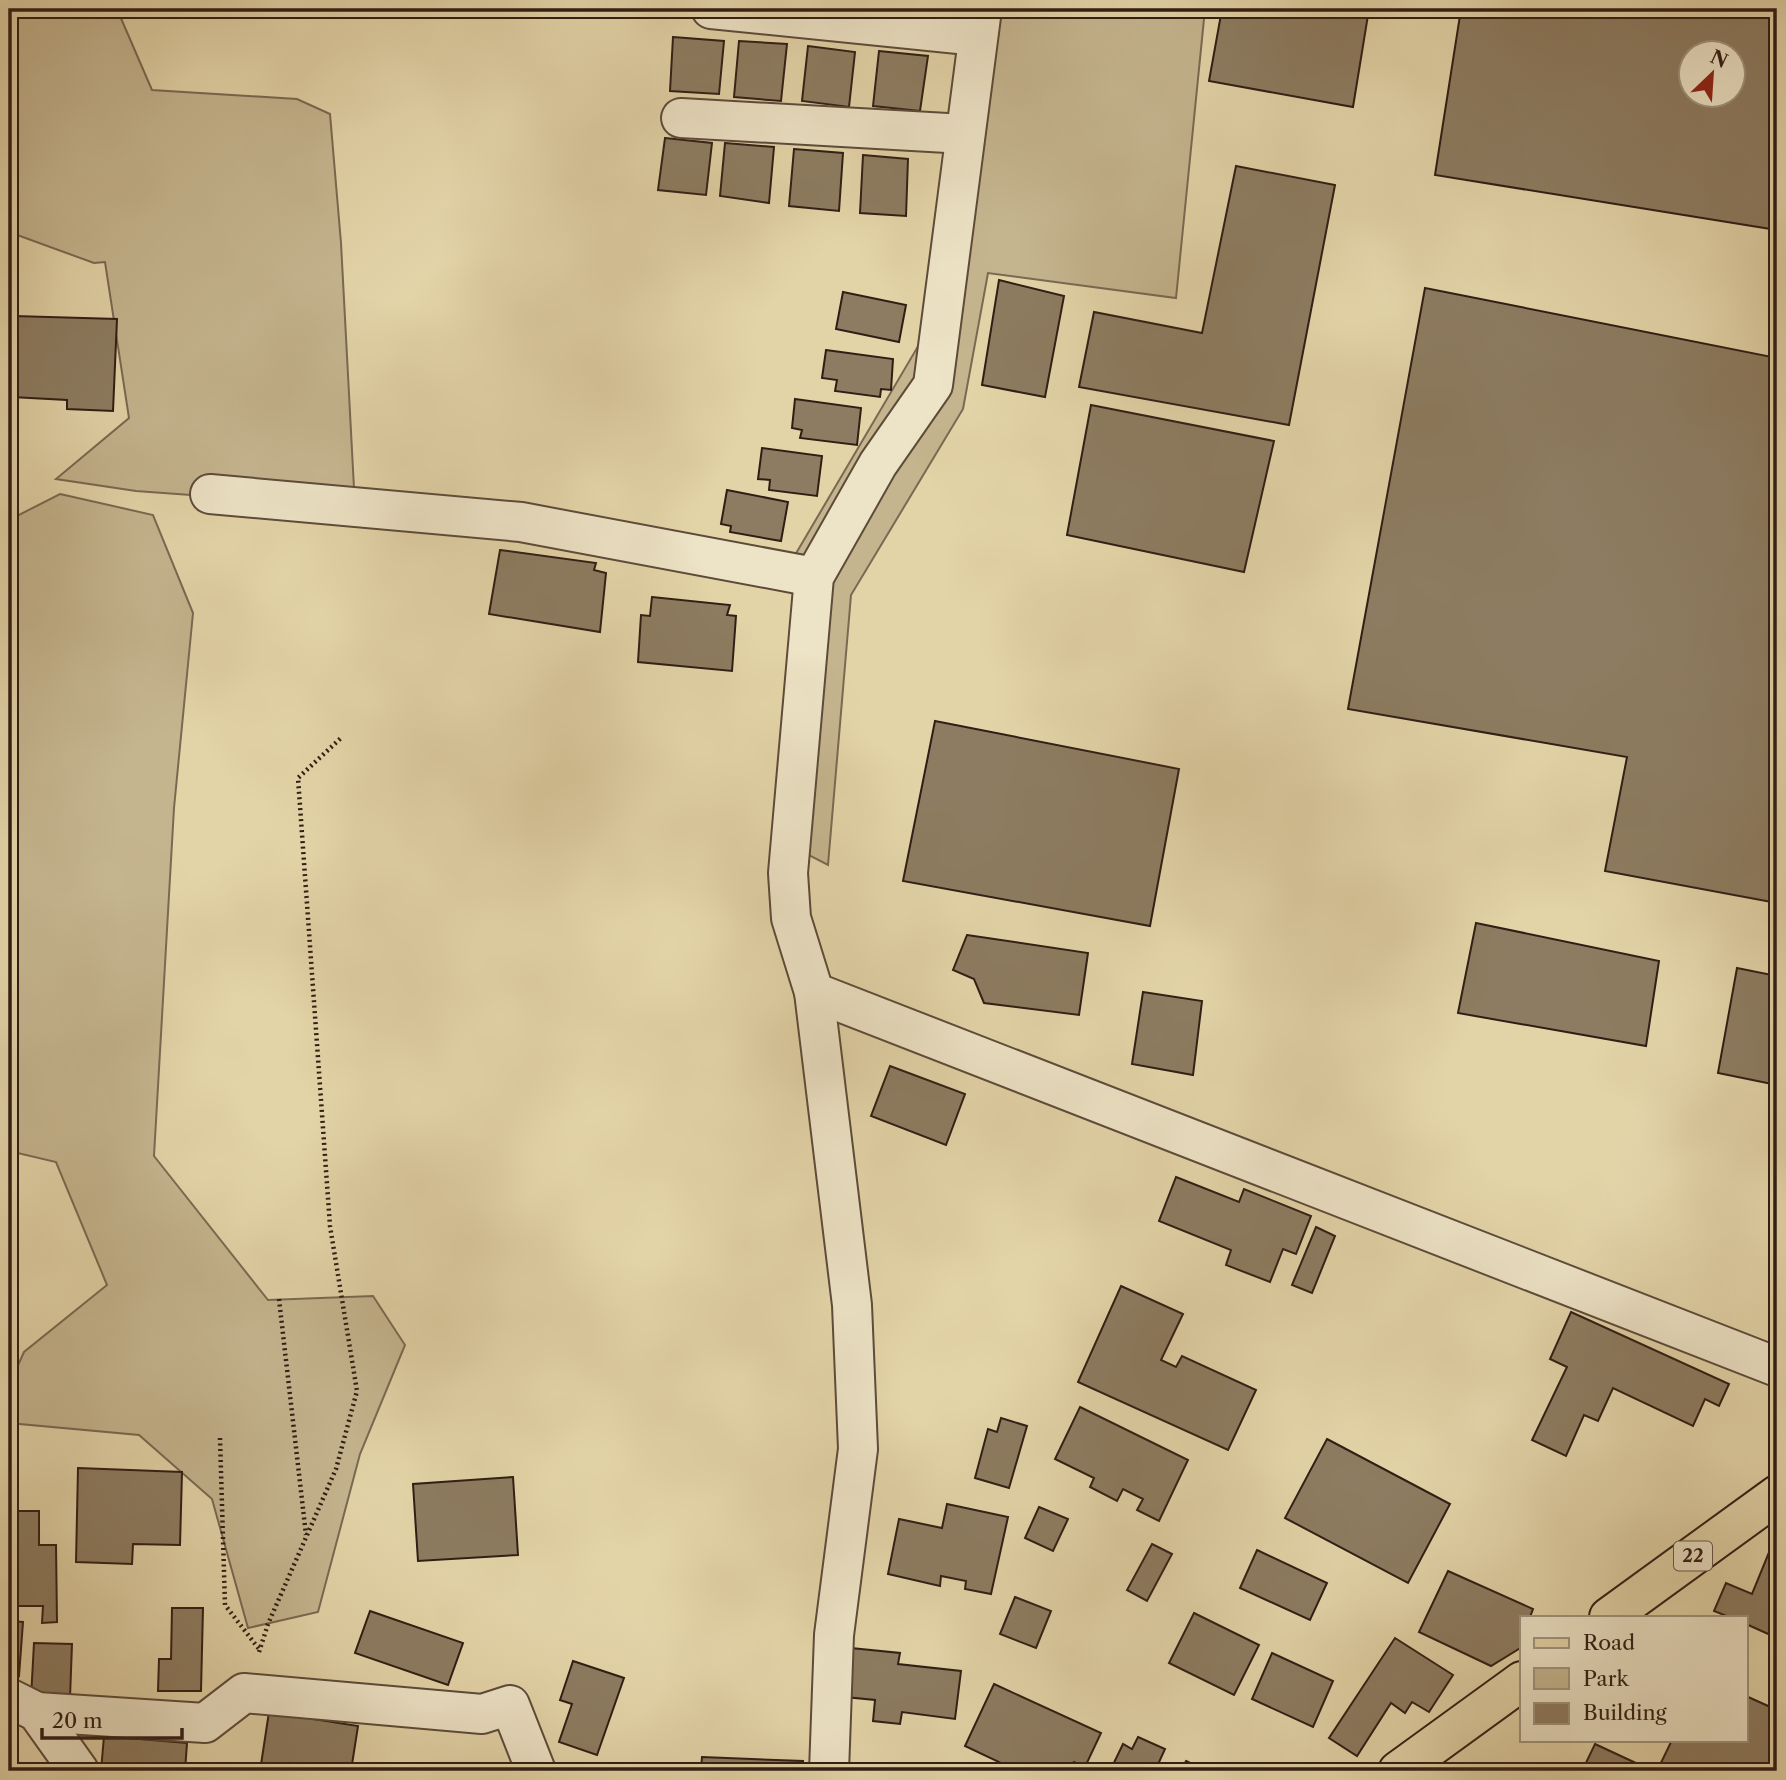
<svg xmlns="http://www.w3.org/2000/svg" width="1786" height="1780" font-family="'Libre Caslon Text',serif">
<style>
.green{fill:#c5b58f;stroke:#7a6952;stroke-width:2}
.building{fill:#8d7c61;stroke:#301d15;stroke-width:2;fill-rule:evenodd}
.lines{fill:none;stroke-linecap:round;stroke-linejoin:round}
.minor-casing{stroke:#5d4b3a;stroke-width:42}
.major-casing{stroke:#301d15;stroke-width:42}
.path{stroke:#301d15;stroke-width:4.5;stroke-dasharray:2 3.5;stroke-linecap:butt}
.minor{stroke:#ede3c6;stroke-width:38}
.major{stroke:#e3d4a8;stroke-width:38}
.labels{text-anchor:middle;stroke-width:5;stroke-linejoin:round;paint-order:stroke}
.shield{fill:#ede3c6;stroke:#69584a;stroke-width:2}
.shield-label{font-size:18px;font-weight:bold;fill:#301d15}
</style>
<rect width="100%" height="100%" fill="#e3d4a8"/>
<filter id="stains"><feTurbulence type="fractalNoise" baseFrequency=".00286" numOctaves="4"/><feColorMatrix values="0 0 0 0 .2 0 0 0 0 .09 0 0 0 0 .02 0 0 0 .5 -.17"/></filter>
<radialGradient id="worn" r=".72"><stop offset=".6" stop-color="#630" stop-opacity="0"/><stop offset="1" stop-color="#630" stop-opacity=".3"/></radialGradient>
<g class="green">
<polygon points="9,9 117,9 152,90 297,99 330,114 341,243 355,507 136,491 56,479 129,418 105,262 94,263 9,232"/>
<polygon points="985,9 1205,9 1176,298 988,273 963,409 851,595 828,865 791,846 814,578 785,572 920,343"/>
<polygon points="60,494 153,515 193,613 174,808 154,1156 268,1300 373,1296 405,1345 360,1454 318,1612 248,1628 212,1499 139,1435 9,1423 9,1385 24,1352 107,1285 56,1162 9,1151 9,520"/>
</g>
<g class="building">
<polygon points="1222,9 1369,9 1353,107 1209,81"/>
<path d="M1461,9H1777V230L1435,175ZM1692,52H1734V94H1692Z"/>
<polygon points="673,37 724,41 719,94 670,91"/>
<polygon points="739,41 787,44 781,101 734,97"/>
<polygon points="808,46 855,52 849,107 802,101"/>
<polygon points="879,51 928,56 920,111 873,106"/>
<polygon points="665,138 712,143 706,195 658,190"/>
<polygon points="725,143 774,147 769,203 720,196"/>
<polygon points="794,149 843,153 839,211 789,206"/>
<polygon points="863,155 908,159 906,216 860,213"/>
<polygon points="1236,166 1335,185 1289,425 1079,387 1094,312 1202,333"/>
<polygon points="999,280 1064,296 1045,397 982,385"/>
<polygon points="1425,288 1777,358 1777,903 1605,871 1627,757 1348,709"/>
<polygon points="843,292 906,305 899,342 836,329"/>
<polygon points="14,316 117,319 113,411 67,409 67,400 12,397 13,382 9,382 9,341 13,341"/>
<polygon points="826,350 893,359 891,390 881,389 880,397 835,391 837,380 822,378"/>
<polygon points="795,399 861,408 857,445 800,438 802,430 792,428"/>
<polygon points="1091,405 1274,441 1244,572 1067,535"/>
<polygon points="762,448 822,456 817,496 769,490 770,480 758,479"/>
<polygon points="727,490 788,502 781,541 730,532 731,526 721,524"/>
<polygon points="500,550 596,563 594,570 606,573 600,632 489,614"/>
<polygon points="652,597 730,605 727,615 736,616 732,671 638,662 641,615 650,616"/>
<polygon points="935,721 1179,769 1150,926 903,881"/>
<polygon points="1476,923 1659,961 1646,1046 1458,1013"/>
<polygon points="967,935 1088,953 1079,1015 984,1003 974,979 953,970"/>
<polygon points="1737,968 1777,976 1777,1085 1718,1073"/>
<polygon points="1143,992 1202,1001 1193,1075 1132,1064"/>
<polygon points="890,1066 965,1094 946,1145 871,1116"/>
<polygon points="1176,1177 1239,1202 1244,1189 1311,1216 1296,1254 1283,1249 1270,1282 1226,1265 1231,1250 1159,1221"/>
<polygon points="1316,1227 1335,1236 1312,1293 1292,1285"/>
<polygon points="1121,1286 1183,1314 1161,1360 1176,1367 1182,1356 1256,1390 1228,1450 1078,1382"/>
<polygon points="1571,1312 1729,1384 1719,1406 1705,1399 1693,1426 1613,1388 1598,1421 1584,1415 1566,1456 1532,1440 1567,1367 1550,1359"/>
<polygon points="1080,1407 1188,1460 1159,1521 1137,1510 1143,1499 1123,1489 1117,1501 1090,1487 1094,1478 1055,1459"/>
<polygon points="1001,1418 1027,1426 1009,1488 975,1478 988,1429 997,1432"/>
<polygon points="1327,1439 1450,1504 1408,1583 1285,1518"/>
<polygon points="78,1468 182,1472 180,1545 133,1544 132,1564 76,1562"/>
<polygon points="513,1477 518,1555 418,1561 413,1484"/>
<polygon points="947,1504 1008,1517 991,1594 965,1589 966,1581 941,1576 940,1586 888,1574 899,1519 942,1528"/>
<polygon points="1039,1507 1068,1519 1053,1551 1025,1538"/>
<polygon points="9,1511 39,1511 39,1545 56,1545 57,1622 42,1623 43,1606 15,1606 16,1545 9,1545"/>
<polygon points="1152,1544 1172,1554 1147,1601 1127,1590"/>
<polygon points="1772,1545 1777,1547 1777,1638 1746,1624 1746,1617 1729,1617 1714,1611 1726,1583 1752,1594"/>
<polygon points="1257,1550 1327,1583 1310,1620 1240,1588"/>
<polygon points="1448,1571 1533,1609 1530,1617 1522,1617 1522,1647 1491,1666 1419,1632"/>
<polygon points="1015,1597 1051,1611 1036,1648 1000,1634"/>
<polygon points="172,1608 203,1608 201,1691 158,1691 159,1659 171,1659"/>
<polygon points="370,1611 463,1643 448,1685 355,1653"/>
<polygon points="1194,1613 1259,1645 1234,1695 1169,1663"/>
<polygon points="9,1621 23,1622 19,1676 9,1672"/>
<polygon points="1395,1638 1453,1675 1429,1712 1412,1702 1405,1713 1391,1703 1357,1756 1329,1738"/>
<polygon points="34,1643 72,1644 70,1698 31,1698"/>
<polygon points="851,1648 900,1653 898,1664 961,1671 955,1719 902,1712 900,1724 873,1721 875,1700 845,1697"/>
<polygon points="1272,1653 1333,1681 1313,1727 1252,1699"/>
<polygon points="573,1661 624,1678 597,1755 559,1742 572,1704 560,1700"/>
<polygon points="994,1684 1101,1733 1085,1767 1074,1762 1069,1771 1018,1771 965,1746"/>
<polygon points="1746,1696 1777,1710 1777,1771 1657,1771 1672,1740 1746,1740"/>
<polygon points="269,1712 358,1726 351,1771 260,1771"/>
<polygon points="104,1736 187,1743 185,1771 101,1771"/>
<polygon points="1138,1737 1165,1749 1155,1771 1110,1771 1123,1744 1132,1749"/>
<polygon points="1595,1744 1653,1771 1582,1771"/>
<polygon points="702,1757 803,1761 803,1771 701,1771"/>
<polygon points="1186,1761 1207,1771 1174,1771 1176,1767 1182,1769"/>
</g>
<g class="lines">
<defs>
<g id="minor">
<polyline points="711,9 978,36"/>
<polyline points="982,9 933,385 878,464 814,577 788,873 791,918 814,992 1777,1367"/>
<polyline points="681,118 965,134"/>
<polyline points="210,494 521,522 814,577"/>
<polyline points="814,992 852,1305 858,1449 834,1635 829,1771"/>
<polyline points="9,1698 37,1712 79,1771"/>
<polyline points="37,1712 205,1723 244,1693 482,1714 510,1705 536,1771"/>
</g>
<g id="major">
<polyline points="1609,1617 1777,1495"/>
<polyline points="1398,1771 1522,1681"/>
</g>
</defs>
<use href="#minor" class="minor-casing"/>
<use href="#major" class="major-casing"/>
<g class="path">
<polyline points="279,1299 306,1535"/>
<polyline points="220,1438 225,1605 259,1649"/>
<polyline points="259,1652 268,1624 336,1469 357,1391 330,1226 298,778 342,737"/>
</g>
<use href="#minor" class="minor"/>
<use href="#major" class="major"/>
</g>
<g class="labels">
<rect class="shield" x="1674" y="1541.5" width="38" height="29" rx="5"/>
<g class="shield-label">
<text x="1693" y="1562">22</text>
</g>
</g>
<rect width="1786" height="1780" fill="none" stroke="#e3d4a8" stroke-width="35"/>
<rect x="10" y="10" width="1765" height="1759" fill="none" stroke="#301d15" stroke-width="3.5"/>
<rect x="18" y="18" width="1751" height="1745" fill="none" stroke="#301d15" stroke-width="2"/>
<rect x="1520" y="1616" width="228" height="126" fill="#ede3c6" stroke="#a1947f" stroke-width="2"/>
<rect x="1534" y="1638" width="35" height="10" fill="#e3d4a8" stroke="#a1947f" stroke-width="2"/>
<text x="1583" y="1650" font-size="21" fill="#301d15">Road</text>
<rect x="1534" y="1668" width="35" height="21" fill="#c5b58f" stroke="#a1947f" stroke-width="2"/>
<text x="1583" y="1686" font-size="21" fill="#301d15">Park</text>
<rect x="1534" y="1703" width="35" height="21" fill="#8d7c61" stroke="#a1947f" stroke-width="2"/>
<text x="1583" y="1720" font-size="21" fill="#301d15">Building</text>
<g transform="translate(1712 74) rotate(25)"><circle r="33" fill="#ede3c6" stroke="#a1947f" stroke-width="2"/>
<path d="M0-5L12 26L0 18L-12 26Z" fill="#8f2418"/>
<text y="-10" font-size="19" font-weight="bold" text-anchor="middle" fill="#301d15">N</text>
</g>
<path d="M42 1728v10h140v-10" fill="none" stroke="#301d15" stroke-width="3.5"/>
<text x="52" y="1728" font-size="21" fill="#301d15" stroke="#ede3c6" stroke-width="5" paint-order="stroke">20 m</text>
<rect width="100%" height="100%" filter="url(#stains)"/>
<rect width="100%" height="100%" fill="url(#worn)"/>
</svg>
